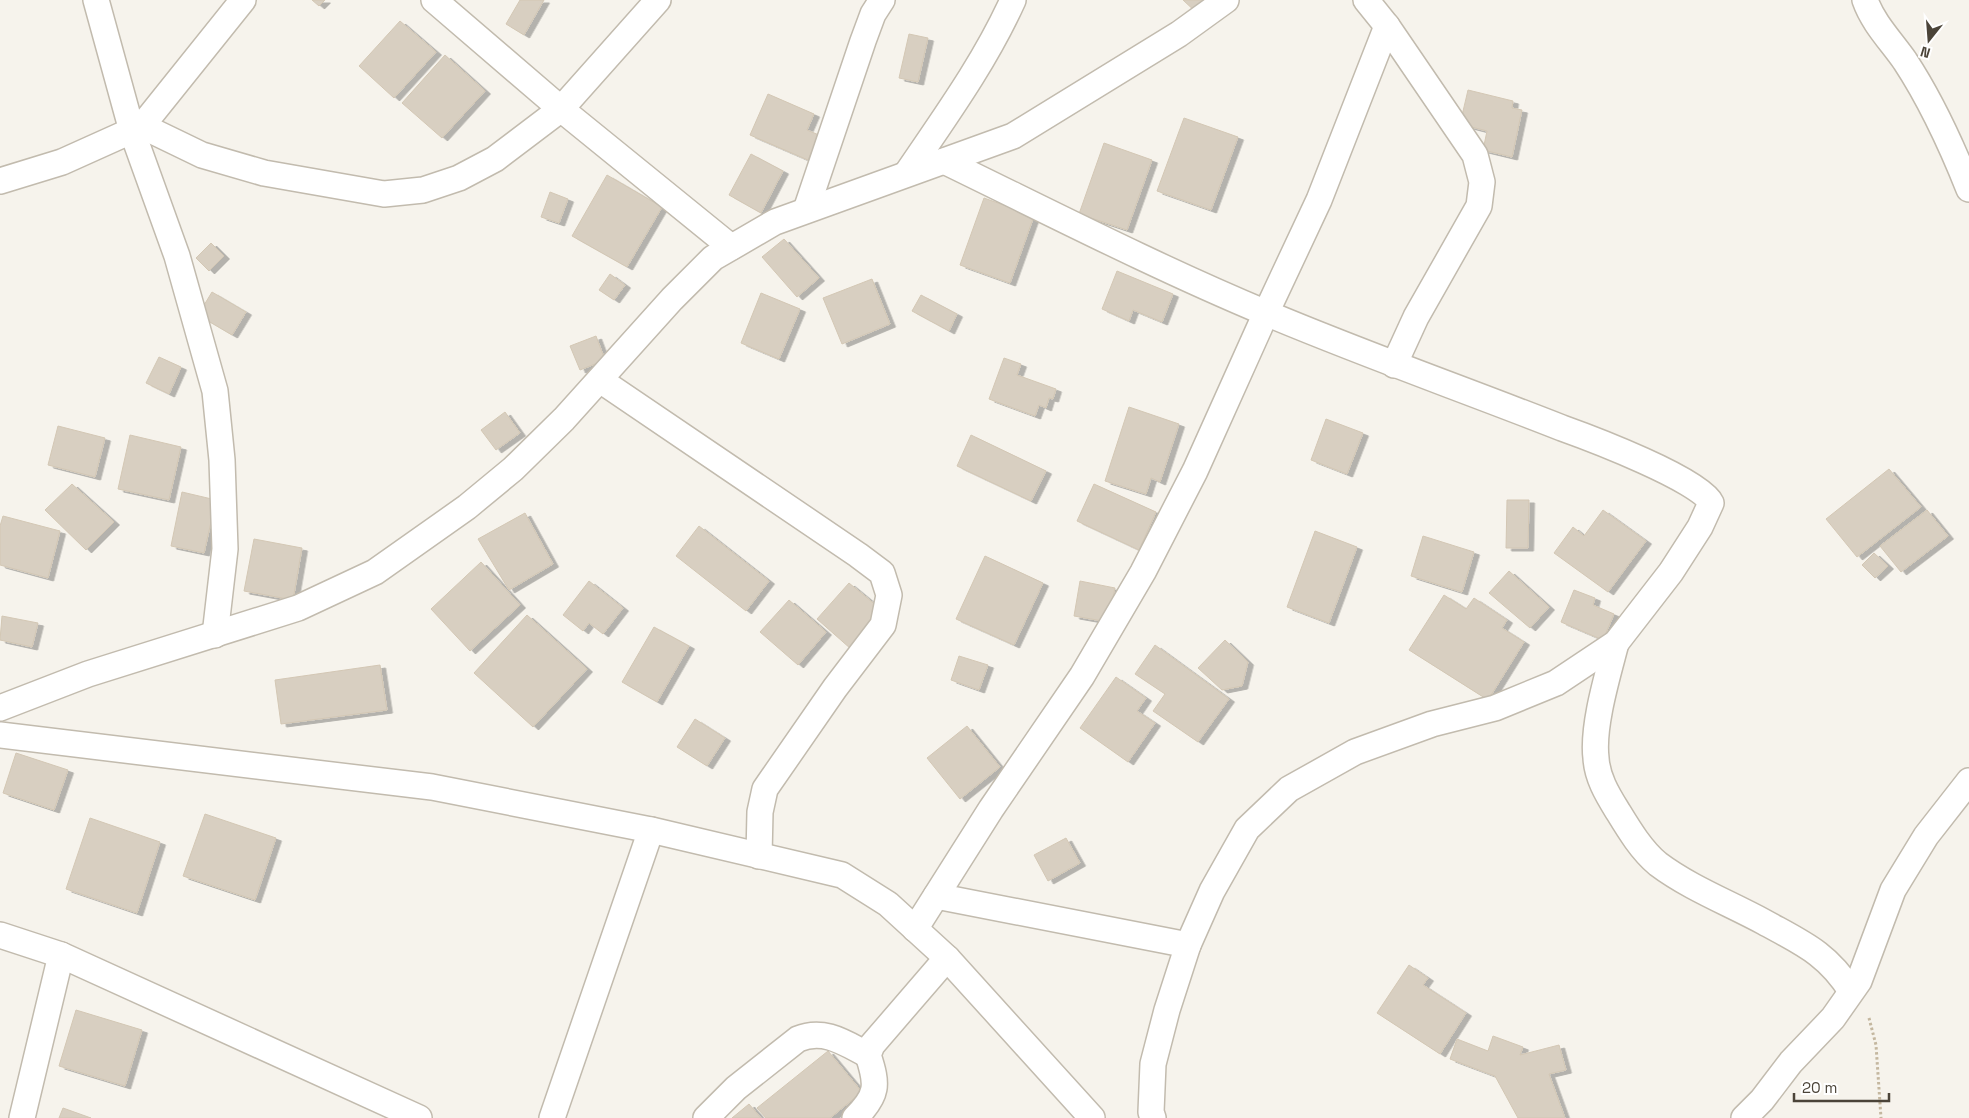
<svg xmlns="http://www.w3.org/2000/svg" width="1969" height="1118" font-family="'Space Grotesk',sans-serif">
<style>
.building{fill:#d8cfc1;stroke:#d3c7b4;filter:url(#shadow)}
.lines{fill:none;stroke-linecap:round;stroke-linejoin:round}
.minor-casing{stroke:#c2bbae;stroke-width:28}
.path{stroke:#c4b79f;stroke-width:3;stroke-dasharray:2.5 2.5;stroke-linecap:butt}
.minor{stroke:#fff;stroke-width:25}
</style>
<defs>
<filter id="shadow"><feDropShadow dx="5.5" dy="3" stdDeviation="0" flood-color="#0004"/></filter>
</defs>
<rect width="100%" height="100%" fill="#f6f3ec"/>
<g class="building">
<polygon points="312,0 325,0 319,6"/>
<polygon points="520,0 544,0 524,35 506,24"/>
<polygon points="1183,0 1212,0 1198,14"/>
<polygon points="400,21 436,52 394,98 359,66"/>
<polygon points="909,34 928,38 918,82 899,78"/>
<polygon points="445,55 485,91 442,138 402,103"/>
<polygon points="1468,90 1513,101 1512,108 1522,110 1512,157 1483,150 1487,131 1460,124"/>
<polygon points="768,94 814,114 807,130 819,135 808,160 750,135"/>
<polygon points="1184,118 1238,137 1211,210 1157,191"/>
<polygon points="1104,143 1152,160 1127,230 1079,214"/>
<polygon points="751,154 783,171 761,213 729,195"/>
<polygon points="607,175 662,207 627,267 572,236"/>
<polygon points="550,192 568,199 559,223 541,217"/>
<polygon points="984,198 1034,216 1010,283 960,265"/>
<polygon points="784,239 819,278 797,297 762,257"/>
<polygon points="211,243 224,256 209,271 196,258"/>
<polygon points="1117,271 1173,294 1162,322 1133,310 1129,321 1102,309"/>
<polygon points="610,274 625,285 614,300 599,290"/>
<polygon points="872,279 890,324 842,344 823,298"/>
<polygon points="212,292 246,312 232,335 198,315"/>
<polygon points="761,293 800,309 779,359 741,343"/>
<polygon points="921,295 957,314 949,331 912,311"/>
<polygon points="596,336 605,360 580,370 570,346"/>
<polygon points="159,357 181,367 169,394 146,383"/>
<polygon points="1004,358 1021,364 1017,375 1056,389 1053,399 1049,398 1046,408 1039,405 1035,416 989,399"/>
<polygon points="1129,407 1179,424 1160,482 1151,478 1146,494 1105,481"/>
<polygon points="505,412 520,433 496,450 481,430"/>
<polygon points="1326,419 1363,433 1347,474 1311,460"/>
<polygon points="58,426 105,438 95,477 48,465"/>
<polygon points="130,435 181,447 169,500 118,489"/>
<polygon points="971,435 1046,471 1031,501 957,466"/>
<polygon points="1889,469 1921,507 1857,557 1826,519"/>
<polygon points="72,484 114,522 86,550 45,510"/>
<polygon points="1094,484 1156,512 1139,550 1077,521"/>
<polygon points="182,492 216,500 204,553 171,546"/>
<polygon points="1507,500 1529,500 1528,548 1506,548"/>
<polygon points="1603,510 1646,541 1608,592 1554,553 1573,527 1584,536"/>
<polygon points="1927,510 1948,536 1901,572 1880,546"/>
<polygon points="525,513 553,564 509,590 478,539"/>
<polygon points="3,516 60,531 48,578 0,565 0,526"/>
<polygon points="699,526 769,581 746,611 676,556"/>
<polygon points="1315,531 1357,547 1329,623 1287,607"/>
<polygon points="1423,536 1474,552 1462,592 1411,576"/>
<polygon points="254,539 302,548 293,600 244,591"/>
<polygon points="1874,553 1888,566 1875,578 1862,565"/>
<polygon points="985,556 1043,583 1014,645 956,619"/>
<polygon points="481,562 520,605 470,651 431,609"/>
<polygon points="1509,571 1549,607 1530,628 1489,593"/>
<polygon points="589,581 623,608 603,634 589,623 583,631 563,615"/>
<polygon points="1080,581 1115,588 1108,622 1074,616"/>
<polygon points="849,583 883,611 851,649 817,619"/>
<polygon points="1574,590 1595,598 1593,605 1614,614 1603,640 1561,622"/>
<polygon points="1444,595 1466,609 1474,598 1507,620 1502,628 1524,642 1488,700 1409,650"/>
<polygon points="789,600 826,632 798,665 760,632"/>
<polygon points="527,615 587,669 533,727 474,673"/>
<polygon points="2,616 38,623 32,647 0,640"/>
<polygon points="654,627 689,646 657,702 622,682"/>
<polygon points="1225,640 1248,662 1242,686 1222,690 1198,668"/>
<polygon points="1155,645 1229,699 1198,742 1153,711 1165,694 1135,674"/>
<polygon points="959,656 988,665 979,690 951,680"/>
<polygon points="380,665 387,710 281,724 275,680"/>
<polygon points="1116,677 1146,698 1137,711 1155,723 1128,762 1080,728"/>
<polygon points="695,719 725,738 707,766 677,747"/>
<polygon points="967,726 1000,767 960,799 927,758"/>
<polygon points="16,753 68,770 54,810 3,793"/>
<polygon points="205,814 276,838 255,900 183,876"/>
<polygon points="90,818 160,842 137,913 66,889"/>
<polygon points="1066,838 1080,863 1048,881 1034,855"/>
<polygon points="1409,965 1428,978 1423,985 1466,1013 1440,1054 1377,1013"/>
<polygon points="76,1010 142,1030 125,1086 59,1066"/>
<polygon points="1493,1036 1523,1047 1520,1055 1559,1045 1566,1070 1549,1074 1565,1118 1518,1118 1495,1076 1450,1059 1457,1039 1488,1051"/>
<polygon points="828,1051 862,1092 830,1118 766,1118 757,1108"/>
<polygon points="749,1104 761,1118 732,1118"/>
<polygon points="63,1108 91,1118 59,1118"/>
</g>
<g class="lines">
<defs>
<g id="minor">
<polyline points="96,0 132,131 177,256 215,391 222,460 225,549 215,635"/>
<polyline points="434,0 561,109 731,247"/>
<polyline points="1366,0 1387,26 1475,155 1482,182 1479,206 1416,317 1394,365"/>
<path d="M1865,0C1873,23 1891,41 1905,61C1932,102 1951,144 1969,189"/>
<polyline points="142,126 202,155 264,173 384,194 423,190 459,178 495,159 561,109 658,0"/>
<path d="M944,161C1051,213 1156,267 1266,313C1363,354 1463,389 1562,428C1590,438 1701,480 1711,503L1700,527L1671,572L1616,643L1556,683L1495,708L1432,724L1355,752L1289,789L1247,829L1212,891L1188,945L1167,1010L1153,1064L1151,1112L1153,1118"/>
<path d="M907,173C945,117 985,62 1013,0"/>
<polyline points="0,181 62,162 142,126 243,0"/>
<polyline points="806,210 863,41 873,14 882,0"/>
<polyline points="600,380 858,555 882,573 889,595 883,625 835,688 765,789 760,812 759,856"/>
<path d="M1616,643C1608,674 1592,726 1596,758C1597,777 1607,794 1617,810C1628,828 1641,850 1658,864C1690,888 1729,903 1764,922C1802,943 1827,953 1851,991"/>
<polyline points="0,708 88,674 298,608 375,572 467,507 513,469 564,419 672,299 713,258 775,222 1013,136 1179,34 1226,0"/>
<polyline points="0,735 432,787 651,830 842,875 888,904 947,958 1092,1118"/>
<polyline points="936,896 1188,945"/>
<polyline points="915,929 991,809 1082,676 1143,572 1195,471 1266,313 1319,200 1387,26"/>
<polyline points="0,935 61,955 419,1118"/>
<polyline points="22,1118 61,955"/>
<polyline points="552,1118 651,830"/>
<path d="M706,1118L736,1088L798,1039C824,1028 845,1043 868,1055"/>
<path d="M855,1118C878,1095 878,1085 868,1055L872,1045L947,958"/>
<polyline points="1744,1118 1762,1100 1791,1062 1833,1018 1859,981 1893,890 1926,836 1969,781"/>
</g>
</defs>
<use href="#minor" class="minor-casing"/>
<polyline class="path" points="1869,1018 1876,1045 1881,1118"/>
<use href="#minor" class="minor"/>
</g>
<g transform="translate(1929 40) rotate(197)" stroke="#ffffff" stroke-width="4" paint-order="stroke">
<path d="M0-4L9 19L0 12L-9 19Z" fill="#4b4439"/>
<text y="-8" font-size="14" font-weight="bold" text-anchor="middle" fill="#4b4439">N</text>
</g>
<path d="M1794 1093v8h95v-8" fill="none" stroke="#4b4439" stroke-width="2.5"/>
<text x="1802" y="1093" font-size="15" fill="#4b4439" stroke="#ffffff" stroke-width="4" paint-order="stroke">20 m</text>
</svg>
